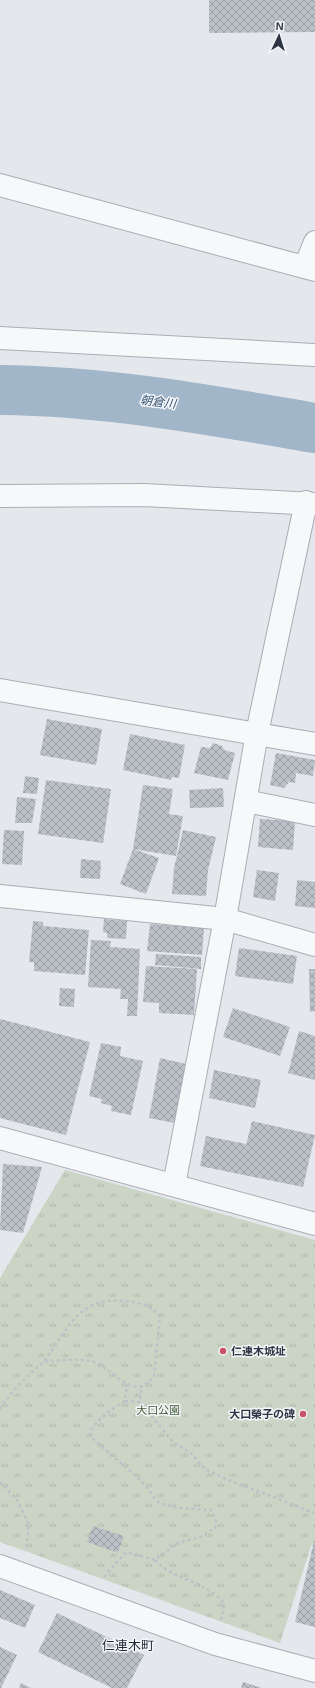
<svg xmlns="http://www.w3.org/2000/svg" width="315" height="1688" font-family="Arial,'Noto Sans JP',sans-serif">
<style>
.grass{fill:url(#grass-tufts)}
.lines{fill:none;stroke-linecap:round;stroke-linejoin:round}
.river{stroke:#a2b6c9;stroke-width:50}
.building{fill:url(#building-cross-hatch)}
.minor-casing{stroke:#a9aeb5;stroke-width:24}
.path{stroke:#bec1c7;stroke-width:2.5;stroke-dasharray:3 3;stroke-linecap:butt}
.minor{stroke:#f7f8fa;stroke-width:22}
.poi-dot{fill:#c85267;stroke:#f4f6f9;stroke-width:1.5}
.labels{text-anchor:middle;stroke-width:3;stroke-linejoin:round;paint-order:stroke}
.poi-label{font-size:11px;font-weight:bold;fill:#2d3543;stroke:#f4f6f9;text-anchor:start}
.park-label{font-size:11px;fill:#425e3b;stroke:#f4f6f9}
.water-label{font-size:12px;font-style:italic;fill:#385675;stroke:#f4f6f9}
.quarter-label{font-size:13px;fill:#1e2734;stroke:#f4f6f9}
</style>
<defs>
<pattern id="grass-tufts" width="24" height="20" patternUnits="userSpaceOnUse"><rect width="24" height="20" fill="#cad5c6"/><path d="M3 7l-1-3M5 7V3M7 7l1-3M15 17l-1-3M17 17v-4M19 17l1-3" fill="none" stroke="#aeb7ab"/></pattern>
<pattern id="building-cross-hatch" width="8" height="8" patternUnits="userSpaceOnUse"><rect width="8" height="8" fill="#bcc1c8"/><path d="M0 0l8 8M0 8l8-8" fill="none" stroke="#999ea4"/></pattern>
</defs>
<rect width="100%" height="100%" fill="#e4e7eb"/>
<polygon class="grass" points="65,1170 315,1240 315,1544 311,1546 280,1643 0,1542 0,1278"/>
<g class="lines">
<path class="river" d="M0,390C106,391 210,410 315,428"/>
</g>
<g class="building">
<polygon points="209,0 315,0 315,32 209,33"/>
<polygon points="47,719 102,729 96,765 40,755"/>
<polygon points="130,734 185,745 179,778 172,777 171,780 123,770"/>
<polygon points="213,743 222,746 224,750 235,753 228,780 194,773 201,747 210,748"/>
<polygon points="276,753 315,760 313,776 296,773 295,783 289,782 284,788 270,785"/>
<polygon points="25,776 39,778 37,794 23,793"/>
<polygon points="46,780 111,789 103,843 38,834"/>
<polygon points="143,785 173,789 169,814 183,816 176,856 133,849 159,858 146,894 120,884 133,849"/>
<polygon points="223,788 224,807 190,808 189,790"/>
<polygon points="17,797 36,799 32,823 15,823"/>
<polygon points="260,819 295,821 293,850 258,847"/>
<polygon points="4,830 24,831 22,865 2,864"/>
<polygon points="183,830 216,837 208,870 206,896 172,894 174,868"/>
<polygon points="81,859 101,861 100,879 80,878"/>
<polygon points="257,870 279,873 275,901 253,897"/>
<polygon points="297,880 315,882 315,908 295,906"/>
<polygon points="104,919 127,921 126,939 107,938 107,933 103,932"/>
<polygon points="33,921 43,922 43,926 89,930 85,975 34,971 34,962 29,962"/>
<polygon points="150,924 204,928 202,955 147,951"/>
<polygon points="91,940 111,941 110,947 140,949 137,1016 127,1016 128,999 120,999 121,989 88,987"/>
<polygon points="239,948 297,956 293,984 235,976"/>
<polygon points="156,954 201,957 201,969 155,965"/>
<polygon points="146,966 197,969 194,1015 159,1013 159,1003 143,1002"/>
<polygon points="309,969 315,969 315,1011 310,1012"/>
<polygon points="60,988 75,989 74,1007 59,1006"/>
<polygon points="233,1008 290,1027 280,1056 223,1037"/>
<polygon points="0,1019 90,1042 66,1135 0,1118"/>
<polygon points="299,1031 315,1036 315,1080 288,1073"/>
<polygon points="101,1043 121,1047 120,1056 143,1061 131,1115 111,1111 112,1106 101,1103 102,1099 89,1096"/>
<polygon points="160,1058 186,1064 175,1123 149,1118"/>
<polygon points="214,1070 261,1080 255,1108 209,1098"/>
<polygon points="252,1121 315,1135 303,1187 200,1166 206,1136 246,1144 244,1154"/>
<polygon points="3,1164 42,1167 23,1233 0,1230"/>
<polygon points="93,1526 124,1536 118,1553 87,1542"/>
<polygon points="314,1541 315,1541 315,1627 295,1622"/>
<polygon points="0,1590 35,1605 25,1628 0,1618"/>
<polygon points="57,1613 144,1655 127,1688 112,1688 38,1652"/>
<polygon points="0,1647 17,1655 1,1688 0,1688"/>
<polygon points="243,1682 262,1688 241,1688"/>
<polygon points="21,1683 31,1688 19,1688"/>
</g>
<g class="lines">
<defs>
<g id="minor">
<polyline points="0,185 315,270"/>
<polyline points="305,267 315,242"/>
<polyline points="0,338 315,355"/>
<polyline points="0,496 144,495 315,504"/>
<polyline points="0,690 315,744"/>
<polyline points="246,801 315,815"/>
<polyline points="0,896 225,919 315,945"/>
<polyline points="0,1138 315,1224"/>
<polyline points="174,1185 225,919 257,733 306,502"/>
<polyline points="0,1566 215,1644 315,1671"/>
</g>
</defs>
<use href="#minor" class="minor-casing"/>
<g class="path">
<polyline points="125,1401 140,1402 142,1386"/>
<polyline points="140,1402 173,1442 192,1454 205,1469 228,1480 279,1499 314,1513"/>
<path d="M0,1409C8,1396 19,1384 30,1374C34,1370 39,1367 43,1362C67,1333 76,1297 122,1301C140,1302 147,1304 160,1316L154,1376C134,1405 112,1366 91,1361C76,1358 59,1361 44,1361"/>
<polyline points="0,1482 17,1500 29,1525 26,1549"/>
<path d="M155,1560C168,1574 184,1577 201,1586C208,1589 215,1595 222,1600L224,1608L221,1620"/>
<path d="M104,1577L126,1552L155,1560L176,1544L200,1537L215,1528L216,1520L211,1510C198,1509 171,1509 160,1503C152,1498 149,1488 142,1482C126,1466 108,1453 91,1437V1430C99,1418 112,1409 125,1401L127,1385"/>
</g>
<use href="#minor" class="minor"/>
</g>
<g class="poi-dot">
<circle cx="223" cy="1351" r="4"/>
<circle cx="303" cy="1414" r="4"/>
</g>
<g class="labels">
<g class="poi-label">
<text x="231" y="1355">仁連木城址</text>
<text x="295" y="1418" text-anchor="end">大口榮子の碑</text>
</g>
<g class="park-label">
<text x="158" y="1414">大口公園</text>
</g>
<g class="water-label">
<text transform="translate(158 402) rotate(7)" y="4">朝倉川</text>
</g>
<g class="quarter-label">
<text x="128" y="1650">仁連木町</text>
</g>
</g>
<g transform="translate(279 36) rotate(4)" stroke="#f4f6f9" stroke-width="3" paint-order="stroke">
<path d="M0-3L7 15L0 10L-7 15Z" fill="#2d3543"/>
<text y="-6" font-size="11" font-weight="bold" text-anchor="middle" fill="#2d3543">N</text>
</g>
</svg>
